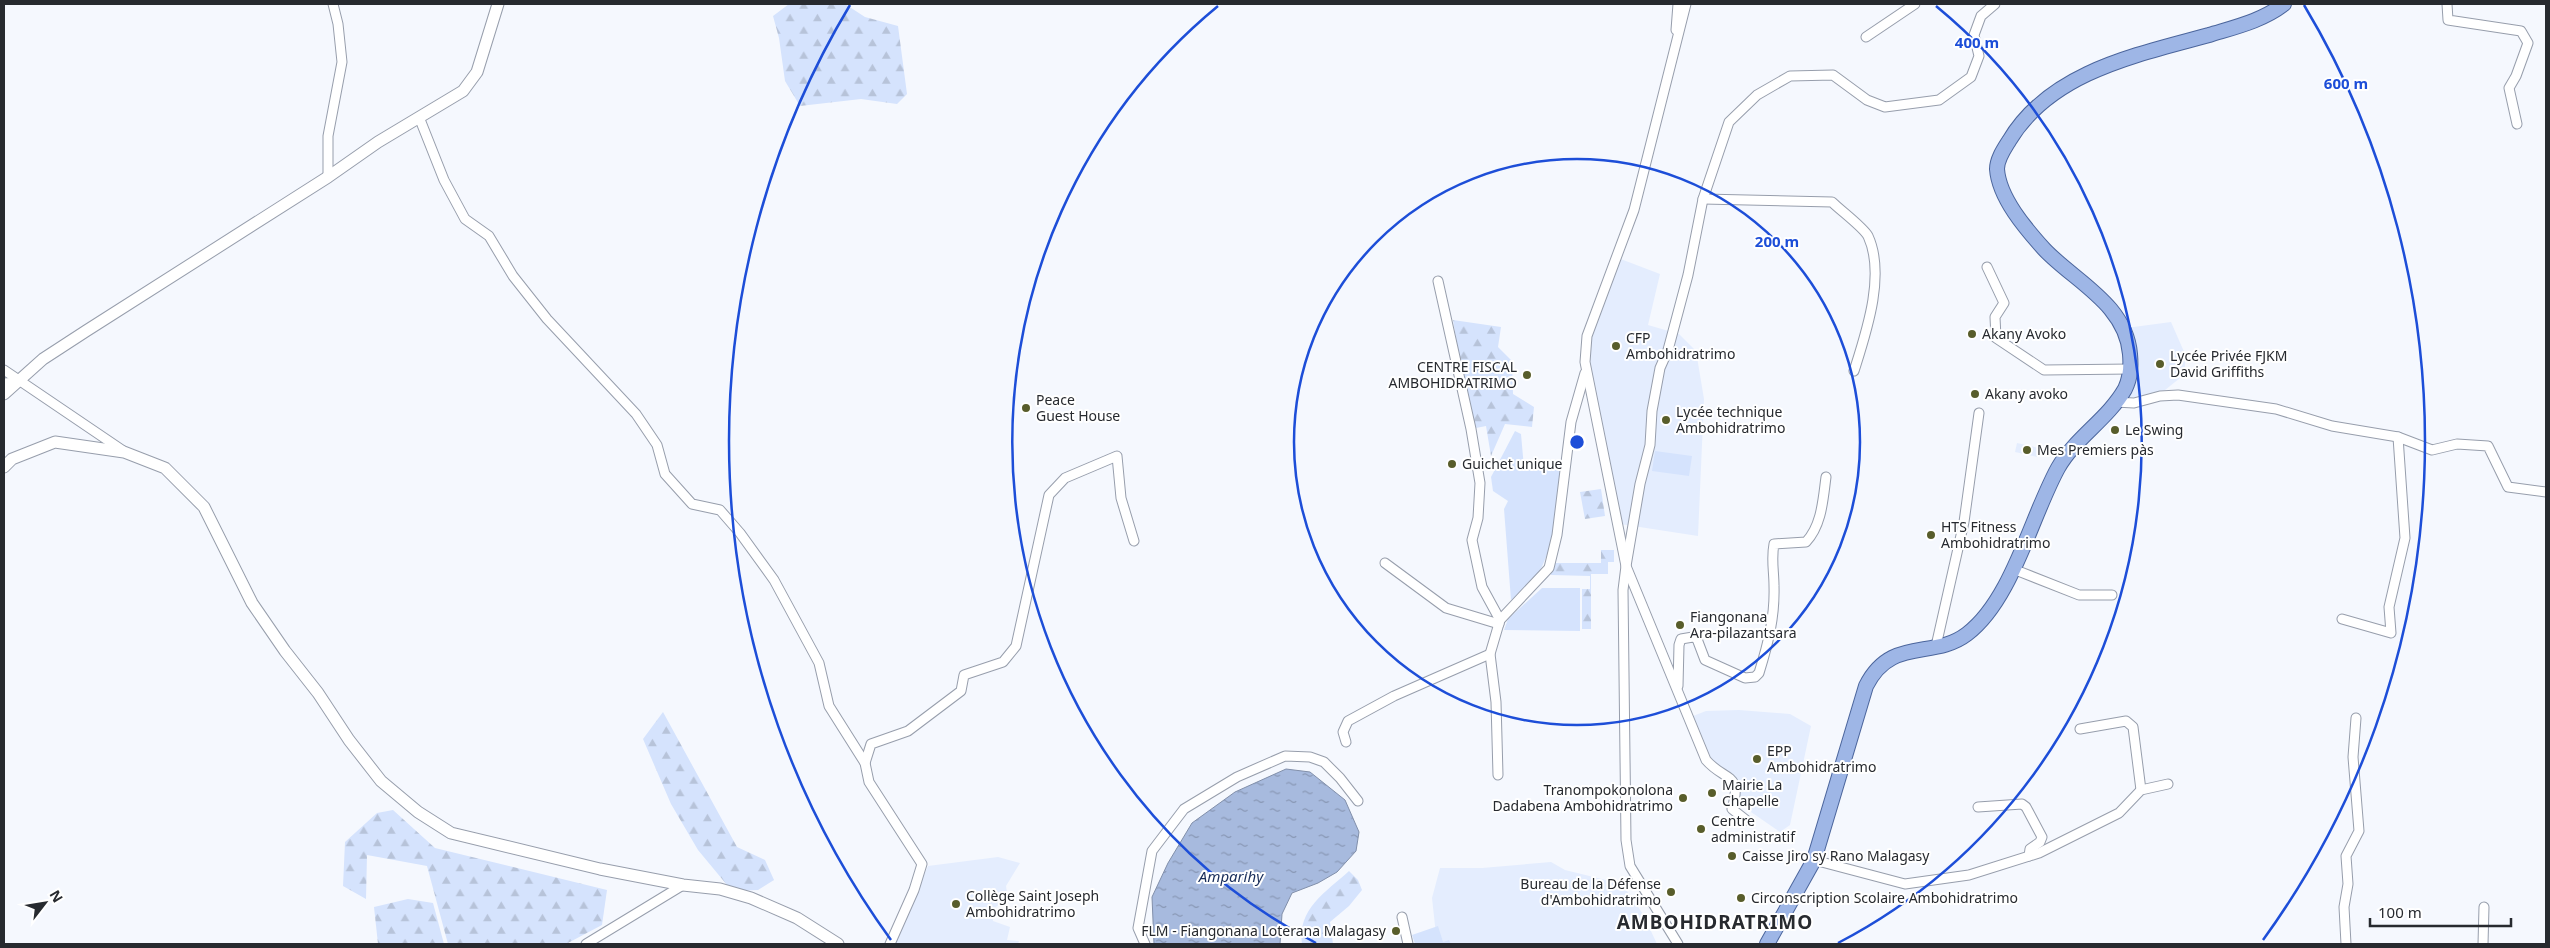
<svg xmlns="http://www.w3.org/2000/svg" width="2550" height="948" font-family="'Noto Sans',sans-serif">
<style>
.built{fill:#e4edfe}
.green{fill:#d5e3fd}
.forest{fill:url(#forest-firs)}
.water{fill:url(#water-ripples);stroke:#818faa}
.lines{fill:none;stroke-linecap:round;stroke-linejoin:round}
.minor-casing{stroke:#979eac;stroke-width:11}
.tertiary-casing{stroke:#979eac;stroke-width:13}
.primary-casing{stroke:#4b659c;stroke-width:16}
.minor{stroke:#fff;stroke-width:9}
.tertiary{stroke:#fff;stroke-width:11}
.primary{stroke:#9eb6e6;stroke-width:14}
.ring{fill:none;stroke:#1d4ed8;stroke-width:2.5}
.poi-dot{fill:#585d2b;stroke:#fff;stroke-width:2}
.labels{text-anchor:middle;stroke-width:4;stroke-linejoin:round;paint-order:stroke}
.poi-label{font-size:14px;fill:#272a2f;stroke:#fff;text-anchor:start}
.water-label{font-size:15px;font-style:italic;fill:#172c59;stroke:#fff}
.district-label{font-size:19px;font-weight:bold;letter-spacing:1px;fill:#272a2f;stroke:#fff}
.centre{fill:#1d4ed8;stroke:#fff;stroke-width:2.5}
.ring-label{font-size:15px;text-anchor:middle;font-weight:bold;fill:#1d4ed8;stroke:#fff;stroke-width:4;stroke-linejoin:round;paint-order:stroke}
</style>
<defs>
<pattern id="forest-firs" width="22" height="20" patternUnits="userSpaceOnUse" patternTransform="scale(1.25)"><rect width="22" height="20" fill="#d5e3fd"/><path d="M5 1l3.5 6h-7zM16 11l3.5 6h-7z" fill="#b7c3d9"/></pattern>
<pattern id="water-ripples" width="26" height="14" patternUnits="userSpaceOnUse" patternTransform="scale(1.25)"><rect width="26" height="14" fill="#a7bade"/><path d="M2 4q2-2 4 0t4 0M15 11q2-2 4 0t4 0" fill="none" stroke="#8897b4"/></pattern>
</defs>
<rect width="100%" height="100%" fill="#f5f8fe"/>
<g class="built">
<polygon points="1618,258 1660,274 1648,325 1679,334 1696,351 1704,399 1698,536 1620,524 1591,382 1590,356 1591,335"/>
<polygon points="2171,322 2185,354 2185,374 2165,390 2126,399 2126,328"/>
<polygon points="2017,443 2039,448 2037,457 2015,452"/>
<polygon points="1739,710 1790,714 1811,726 1790,825 1780,832 1751,812 1716,771 1693,716 1706,711"/>
<polygon points="998,857 1020,863 1006,886 1008,899 991,910 993,921 1010,927 1007,940 1019,941 1018,944 895,944 928,866"/>
<polygon points="1551,862 1565,870 1622,884 1643,914 1657,944 1437,944 1432,898 1440,868 1482,868"/>
</g>
<g class="green">
<path d="M1515,431L1521,434L1524,468L1561,466C1557,505 1557,549 1532,583C1527,589 1518,595 1511,600L1504,509L1508,501L1493,491L1491,477Z"/>
<polygon points="1655,451 1692,456 1689,476 1652,471"/>
<polygon points="1542,588 1580,588 1580,631 1504,630 1508,619"/>
<polygon points="1438,926 1443,942 1449,940 1451,944 1415,944 1412,935"/>
</g>
<g class="forest">
<polygon points="789,4 845,4 865,17 898,26 907,94 897,104 861,99 800,106 785,81 779,38 773,16"/>
<polygon points="1453,320 1501,327 1498,347 1512,361 1513,394 1534,407 1532,427 1505,424 1491,456 1486,426 1471,429"/>
<polygon points="1601,489 1605,516 1585,519 1580,492"/>
<polygon points="1601,550 1614,550 1614,562 1608,562 1608,574 1591,574 1591,629 1582,629 1582,589 1590,589 1590,576 1551,575 1551,563 1601,563"/>
<polygon points="663,712 737,847 765,860 774,880 758,890 732,891 698,850 671,804 643,739"/>
<polygon points="393,810 435,848 607,890 602,925 566,944 448,944 427,866 367,855 366,899 343,886 345,842 377,813"/>
<path d="M1349,871L1358,880L1362,890L1349,906L1330,922L1333,944H1302C1297,909 1326,892 1349,871Z"/>
<polygon points="408,899 433,903 444,944 378,944 374,907"/>
</g>
<polygon class="water" points="1286,769 1310,772 1345,800 1359,832 1356,851 1337,872 1318,883 1292,893 1282,914 1280,944 1154,944 1152,897 1168,863 1192,823 1235,792"/>
<g class="lines">
<defs>
<g id="minor">
<path d="M1686,4L1634,210L1587,336L1585,362L1626,566L1706,760C1725,782 1743,772 1732,809L1746,820"/>
<polyline points="2447,4 2448,20 2521,31 2528,43 2516,76 2509,88 2517,124"/>
<polyline points="1676,30 1678,4"/>
<polyline points="1866,37 1915,4"/>
<polyline points="419,117 444,180 465,219 489,236 513,276 547,319 636,414 657,445 665,474 692,504 720,510 740,533 774,580 819,663 829,706 865,763 869,782 922,864 914,890 890,944"/>
<polyline points="328,177 328,136 342,62 338,24 333,4"/>
<path d="M1703,199L1832,202C1840,210 1863,227 1868,236C1886,275 1866,333 1854,371"/>
<polyline points="1987,267 2004,303 1995,317 1996,338 2044,370 2131,369"/>
<polyline points="1438,281 1471,429 1480,483 1478,518 1472,540 1482,587 1500,620"/>
<polyline points="4,370 122,450"/>
<polyline points="4,383 18,382"/>
<polyline points="2115,402 2134,403 2160,396 2178,395 2276,409 2332,426 2398,437 2432,450 2457,444 2488,446 2508,487 2546,492"/>
<polyline points="1385,563 1446,608 1499,624"/>
<polyline points="2013,569 2079,595 2112,595"/>
<polyline points="2342,619 2391,633 2389,607 2405,538 2398,437"/>
<polyline points="1936,646 1964,522 1979,413"/>
<path d="M1678,686L1679,645L1681,639L1693,637L1697,639L1705,660L1745,678L1755,677L1759,673C1768,644 1775,617 1774,586C1774,571 1771,559 1774,544L1806,542C1822,525 1823,499 1826,477"/>
<polyline points="2080,729 2126,721 2133,727 2141,790"/>
<polyline points="1346,742 1343,732 1348,721 1394,696 1490,654"/>
<polyline points="865,763 871,744 908,731 961,691 964,675 1003,662 1016,646 1049,495 1065,478 1117,456 1121,498 1134,541"/>
<polyline points="1498,775 1496,702 1490,654 1500,620 1549,568 1557,535 1571,422 1585,373"/>
<polyline points="1978,807 2022,804 2026,807 2042,837 2040,842 2030,849 2029,856"/>
<polyline points="1814,860 1905,884 1969,875 2039,853 2119,813 2141,790 2168,784"/>
<polyline points="1402,917 1408,944"/>
<polyline points="586,944 683,885"/>
<polyline points="1145,944 1138,928 1152,851 1184,809 1237,777 1285,756 1310,757 1324,762 1340,778 1358,801"/>
<polyline points="1678,944 1630,866 1626,840 1623,590 1626,566 1640,484 1650,445 1652,411 1660,368 1668,350 1688,275 1703,199 1729,122 1757,95 1790,76 1833,75 1867,100 1885,107 1939,100 1971,77 1979,56 1974,35 1981,16 1995,4"/>
<polyline points="2346,944 2344,907 2348,884 2346,856 2359,831 2353,757 2356,718"/>
<polyline points="2483,944 2484,907"/>
</g>
<g id="tertiary">
<polyline points="4,394 43,359 86,331 328,177 378,142 463,91 477,72 498,4"/>
<polyline points="4,467 12,459 55,442 124,452 165,468 204,507 252,603 285,651 318,693 349,740 381,781 418,812 451,833 600,869 683,885 720,889 751,898 797,918 838,944"/>
</g>
<path id="primary" d="M1767,944L1814,860L1866,686C1891,636 1933,660 1967,634C2012,600 2031,517 2058,468C2075,438 2108,419 2125,389C2131,377 2131,366 2130,354C2126,304 2074,281 2044,249C2026,229 1999,198 1997,169C1997,159 2004,149 2009,141C2050,72 2136,55 2209,35C2235,27 2262,21 2284,4"/>
</defs>
<use href="#minor" class="minor-casing"/>
<use href="#tertiary" class="tertiary-casing"/>
<use href="#primary" class="primary-casing"/>
<use href="#minor" class="minor"/>
<use href="#tertiary" class="tertiary"/>
<use href="#primary" class="primary"/>
</g>
<g class="ring">
<circle cx="1577" cy="442" r="283"/>
<path d="M1316 943A565 565 0 0 1 1218 6M1936 6A565 565 0 0 1 1838 943"/>
<path d="M891 940A848 848 0 0 1 850 5M2304 5A848 848 0 0 1 2263 940"/>
</g>
<g class="poi-dot">
<circle cx="1972" cy="334" r="5"/>
<circle cx="1616" cy="346" r="5"/>
<circle cx="2160" cy="364" r="5"/>
<circle cx="1527" cy="375" r="5"/>
<circle cx="1975" cy="394" r="5"/>
<circle cx="1026" cy="408" r="5"/>
<circle cx="1666" cy="420" r="5"/>
<circle cx="2115" cy="430" r="5"/>
<circle cx="2027" cy="450" r="5"/>
<circle cx="1452" cy="464" r="5"/>
<circle cx="1931" cy="535" r="5"/>
<circle cx="1680" cy="625" r="5"/>
<circle cx="1757" cy="759" r="5"/>
<circle cx="1712" cy="793" r="5"/>
<circle cx="1683" cy="798" r="5"/>
<circle cx="1701" cy="829" r="5"/>
<circle cx="1732" cy="856" r="5"/>
<circle cx="1671" cy="892" r="5"/>
<circle cx="1741" cy="898" r="5"/>
<circle cx="956" cy="904" r="5"/>
<circle cx="1396" cy="931" r="5"/>
</g>
<g class="labels">
<g class="poi-label">
<text x="1982" y="339">Akany Avoko</text>
<text x="1626" y="343">CFP<tspan x="1626" dy="16">Ambohidratrimo</tspan></text>
<text x="2170" y="361">Lycée Privée FJKM<tspan x="2170" dy="16">David Griffiths</tspan></text>
<text x="1517" y="372" text-anchor="end">CENTRE FISCAL<tspan x="1517" dy="16">AMBOHIDRATRIMO</tspan></text>
<text x="1985" y="399">Akany avoko</text>
<text x="1036" y="405">Peace<tspan x="1036" dy="16">Guest House</tspan></text>
<text x="1676" y="417">Lycée technique<tspan x="1676" dy="16">Ambohidratrimo</tspan></text>
<text x="2125" y="435">Le Swing</text>
<text x="2037" y="455">Mes Premiers pàs</text>
<text x="1462" y="469">Guichet unique</text>
<text x="1941" y="532">HTS Fitness<tspan x="1941" dy="16">Ambohidratrimo</tspan></text>
<text x="1690" y="622">Fiangonana<tspan x="1690" dy="16">Ara-pilazantsara</tspan></text>
<text x="1767" y="756">EPP<tspan x="1767" dy="16">Ambohidratrimo</tspan></text>
<text x="1722" y="790">Mairie La<tspan x="1722" dy="16">Chapelle</tspan></text>
<text x="1673" y="795" text-anchor="end">Tranompokonolona<tspan x="1673" dy="16">Dadabena Ambohidratrimo</tspan></text>
<text x="1711" y="826">Centre<tspan x="1711" dy="16">administratif</tspan></text>
<text x="1742" y="861">Caisse Jiro sy Rano Malagasy</text>
<text x="1661" y="889" text-anchor="end">Bureau de la Défense<tspan x="1661" dy="16">d'Ambohidratrimo</tspan></text>
<text x="966" y="901">Collège Saint Joseph<tspan x="966" dy="16">Ambohidratrimo</tspan></text>
<text x="1751" y="903">Circonscription Scolaire Ambohidratrimo</text>
<text x="1386" y="936" text-anchor="end">FLM - Fiangonana Loterana Malagasy</text>
</g>
<g class="water-label">
<text x="1231" y="882">Amparihy</text>
</g>
<g class="district-label">
<text x="1715" y="929">AMBOHIDRATRIMO</text>
</g>
</g>
<circle cx="1577" cy="442" r="8" class="centre"/>
<g class="ring-label">
<text x="1977" y="48">400 m</text>
<text x="2346" y="89">600 m</text>
<text x="1777" y="247">200 m</text>
</g>
<rect width="2550" height="948" fill="none" stroke="#272a2f" stroke-width="10"/>
<g transform="translate(45 903) rotate(59)" stroke="#ffffff" stroke-width="4" paint-order="stroke">
<path d="M0-4L9 19L0 12L-9 19Z" fill="#272a2f"/>
<text y="-8" font-size="14" font-weight="bold" text-anchor="middle" fill="#272a2f">N</text>
</g>
<path d="M2370 918v8h141v-8" fill="none" stroke="#272a2f" stroke-width="2.5"/>
<text x="2378" y="918" font-size="15" fill="#272a2f" stroke="#ffffff" stroke-width="4" paint-order="stroke">100 m</text>
</svg>
